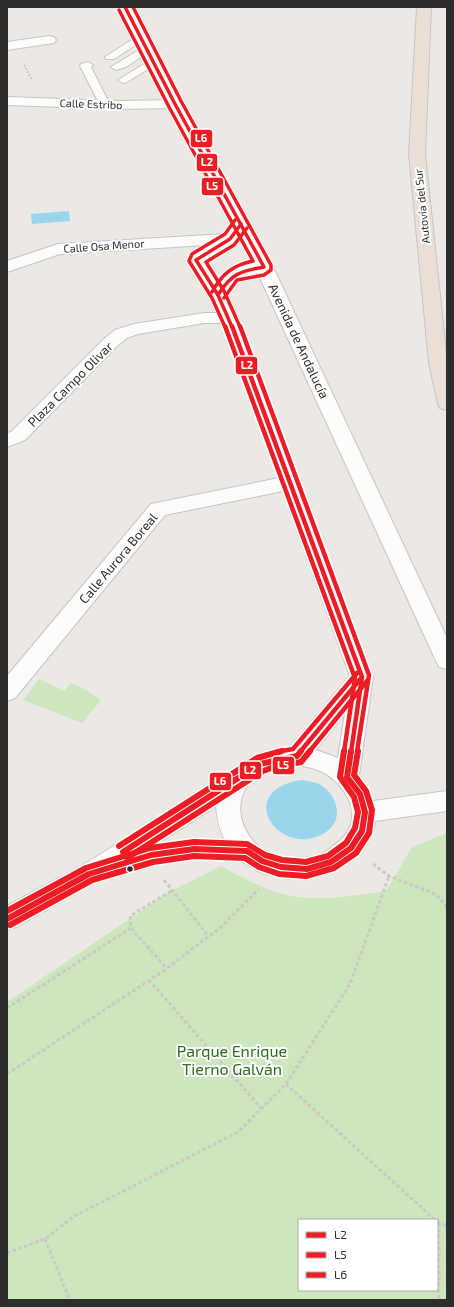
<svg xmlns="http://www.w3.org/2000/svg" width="454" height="1307" font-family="'Exo 2',sans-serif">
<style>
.green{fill:#cee6be;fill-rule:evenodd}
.water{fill:#99d6ec}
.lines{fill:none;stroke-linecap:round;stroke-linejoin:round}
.lane-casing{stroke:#c5c4c5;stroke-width:2}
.street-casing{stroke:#c5c4c5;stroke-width:2}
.secondary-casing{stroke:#c5c4c5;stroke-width:2}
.highway-casing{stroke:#c6c5c4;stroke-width:2}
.path-far1{stroke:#c9c9c8;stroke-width:2;stroke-dasharray:2 1.5;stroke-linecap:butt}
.path{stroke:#c9c9c8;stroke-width:3;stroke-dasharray:3.5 2.5;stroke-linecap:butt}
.lane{fill:#fcfcfb;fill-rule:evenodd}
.street{fill:#fcfcfb;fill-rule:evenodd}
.secondary{fill:#fcfcfb;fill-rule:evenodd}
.highway{fill:#eadfd6;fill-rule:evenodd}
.bus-1-far2-casing{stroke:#fff;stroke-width:5.5}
.bus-1-far1-casing{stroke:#fff;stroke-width:8}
.bus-1-casing{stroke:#fff;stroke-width:9}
.bus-2-far2-casing{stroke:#fff;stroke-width:5.5}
.bus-2-far1-casing{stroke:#fff;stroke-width:8}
.bus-2-casing{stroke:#fff;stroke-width:9}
.bus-3-far2-casing{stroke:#fff;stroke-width:5.5}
.bus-3-far1-casing{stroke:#fff;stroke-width:8}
.bus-3-casing{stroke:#fff;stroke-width:9}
.bus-1-far2{stroke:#ee1c25;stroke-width:3.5}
.bus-1-far1{stroke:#ee1c25;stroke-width:4.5}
.bus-1{stroke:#ee1c25;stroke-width:6}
.bus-2-far2{stroke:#ee1c25;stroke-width:3.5}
.bus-2-far1{stroke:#ee1c25;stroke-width:4.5}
.bus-2{stroke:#ee1c25;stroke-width:6}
.bus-3-far2{stroke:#ee1c25;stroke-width:3.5}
.bus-3-far1{stroke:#ee1c25;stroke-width:4.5}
.bus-3{stroke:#ee1c25;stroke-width:6}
.bus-dot{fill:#2e2e2e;stroke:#fff;stroke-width:1.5}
.labels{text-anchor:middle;stroke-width:4;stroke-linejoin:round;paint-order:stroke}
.far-street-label{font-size:11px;fill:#2e2e2e;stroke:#fff}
.street-label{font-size:13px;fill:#2e2e2e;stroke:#fff}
.near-park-label{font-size:16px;fill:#2c6e1b;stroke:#fff}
.line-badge{stroke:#fff;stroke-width:1.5}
.badge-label{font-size:11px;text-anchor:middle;font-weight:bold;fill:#fff}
</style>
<rect width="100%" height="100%" fill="#ece8e4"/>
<g class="green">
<polygon points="39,679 64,691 71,683 86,690 101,700 82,723 23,700"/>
<path d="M447,833V1300H7V1002L171,891L221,866C243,878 272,894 297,897C327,901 357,895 386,891L412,847ZM299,1220H437V1290H299Z"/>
</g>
<g class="water">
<polygon points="69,211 70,221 32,224 31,214"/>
<path d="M302,780C307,781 313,782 317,783C336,791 346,819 326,832C280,862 231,790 302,780Z"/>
</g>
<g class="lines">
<defs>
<g id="lane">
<polygon points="141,34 146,37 145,39 114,59 106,59 105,57"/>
<polygon points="147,45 152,48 151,50 126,67 116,70 111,67"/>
<polygon points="154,58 158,59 159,61 158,63 127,82 123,83 118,80"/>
<polygon points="88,62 93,65 91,67 110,105 109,107 101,107 80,66 81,64"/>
</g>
<g id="street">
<polygon points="49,36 54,37 56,40 54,43 7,50 7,42"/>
<polygon points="7,97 120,101 175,100 180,101 182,104 180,107 175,108 120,109 7,105"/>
<path d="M241,219L247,220L249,224L236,243L205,261L218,281C228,266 252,259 270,263L273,267L270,271C248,276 239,273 227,295L238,318L373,677L359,775L373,801L447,791V811L375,821C374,835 364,850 353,859C323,882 292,884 258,871C252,868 245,862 240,861C228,859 205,859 194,859C180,860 165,863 152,865C138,868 124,878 111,873L16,927L7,930V906L80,867L232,772C247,755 269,750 290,748L350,676L283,491L165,515L15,698L7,701V676L151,504L279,478L222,323H204L138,334L127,338L116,347L25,440L7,447V433L11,432L104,339L115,330L134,324L204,313H218L209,295L188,260L190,256L208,245L60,254L7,272V261L58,244L225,234L235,220ZM345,713L338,758L316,750ZM297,765C303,766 309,767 315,769C338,776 362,806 348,831C344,837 339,842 333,846C326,852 316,858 306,859C301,859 296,858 291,858C277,857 265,854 255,843C232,819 235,782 270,770C278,767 288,767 297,765ZM216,806C217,819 219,828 225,840L194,839L157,844Z"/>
</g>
<polygon id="secondary" points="118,7 132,7 182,104 273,267 447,638 447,669 439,667 436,661 255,267 168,104"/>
<polygon id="highway" points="417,7 431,7 425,154 447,362 447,410 440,408 438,404 429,363 409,154"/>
</defs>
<use href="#lane" class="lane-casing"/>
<use href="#street" class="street-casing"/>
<use href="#secondary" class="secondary-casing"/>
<use href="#highway" class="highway-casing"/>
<polyline class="path-far1" points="24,65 32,80"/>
<g class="path">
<polyline points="373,864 389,876 437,895 447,908"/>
<polyline points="164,880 209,937"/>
<polyline points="131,928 166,968"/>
<polyline points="149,980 261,1108"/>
<polyline points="7,1008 131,928 130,916 171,891"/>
<polyline points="7,1074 162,972 221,927 259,889"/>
<polyline points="286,1084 435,1220"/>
<polyline points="437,1222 447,1226"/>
<polyline points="439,1223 439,1300"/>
<polyline points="45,1239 70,1300"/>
<polyline points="7,1253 45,1239 73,1217 238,1132 286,1084 350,984 389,876"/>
</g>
<use href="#lane" class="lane"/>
<use href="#street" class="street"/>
<use href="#secondary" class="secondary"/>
<use href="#highway" class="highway"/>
<defs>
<g id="bus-1-far2">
<path d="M125,7L175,104L264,267C240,271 231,274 218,295"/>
<polyline points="232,327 218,295 196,260 230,239 241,224"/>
</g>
<g id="bus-1-far1">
<polyline points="232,326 362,677 351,752"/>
<polyline points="300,752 362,677"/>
</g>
<g id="bus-1">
<polyline points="123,852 260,764 297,756 301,751"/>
<polyline points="7,919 89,874 151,855 194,849 247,851 262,861 281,867 307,869 331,862 351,848 362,831 365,812 360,794 347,777 351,751"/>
</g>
<g id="bus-2-far2">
<path d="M119,10L169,107L253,261C233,265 222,274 212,292"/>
<polyline points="240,327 224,291 206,262 234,245 247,228"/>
</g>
<g id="bus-2-far1">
<polyline points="240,326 369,675 357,752"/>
<polyline points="309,752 367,681"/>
</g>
<g id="bus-2">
<polyline points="127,858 263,771 274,767 301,762 310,751"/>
<polyline points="10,925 92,880 153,862 194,856 245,858 259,867 279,874 306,876 334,868 356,853 369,833 372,810 366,791 354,775 358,751"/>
</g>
<g id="bus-3-far2">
<polyline points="133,7 181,101 271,265 271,270 264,275 237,280 224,298"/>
<polyline points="225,327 212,298 189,261 192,254 225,234 235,220"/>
</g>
<g id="bus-3-far1">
<polyline points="225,326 355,678 344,752"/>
<polyline points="276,752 293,749 357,673"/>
</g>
<g id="bus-3">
<polyline points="119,846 257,758 282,751"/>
<polyline points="7,911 86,868 150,848 194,842 247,844 265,855 282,860 306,862 328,856 346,843 355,828 358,812 354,797 340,777 344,751"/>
</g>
</defs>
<use href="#bus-1-far2" class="bus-1-far2-casing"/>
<use href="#bus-1-far1" class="bus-1-far1-casing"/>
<use href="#bus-1" class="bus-1-casing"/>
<use href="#bus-2-far2" class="bus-2-far2-casing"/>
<use href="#bus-2-far1" class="bus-2-far1-casing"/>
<use href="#bus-2" class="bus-2-casing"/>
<use href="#bus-3-far2" class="bus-3-far2-casing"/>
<use href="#bus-3-far1" class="bus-3-far1-casing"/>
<use href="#bus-3" class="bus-3-casing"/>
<use href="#bus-1-far2" class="bus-1-far2"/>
<use href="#bus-1-far1" class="bus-1-far1"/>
<use href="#bus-1" class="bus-1"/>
<use href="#bus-2-far2" class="bus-2-far2"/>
<use href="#bus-2-far1" class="bus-2-far1"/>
<use href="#bus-2" class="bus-2"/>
<use href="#bus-3-far2" class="bus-3-far2"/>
<use href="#bus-3-far1" class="bus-3-far1"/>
<use href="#bus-3" class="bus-3"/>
</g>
<circle class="bus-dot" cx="130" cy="869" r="3.5"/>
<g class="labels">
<g class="far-street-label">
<text transform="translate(91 104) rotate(2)" y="4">Calle Estribo</text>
<text transform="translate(422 206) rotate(-96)" y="4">Autovía del Sur</text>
<text transform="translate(104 246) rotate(-4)" y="4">Calle Osa Menor</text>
</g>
<g class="street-label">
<text transform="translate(299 341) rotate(65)" y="5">Avenida de Andalucía</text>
<text transform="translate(70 384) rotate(-45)" y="5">Plaza Campo Olivar</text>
<text transform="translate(118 558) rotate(-50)" y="5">Calle Aurora Boreal</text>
</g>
<g class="near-park-label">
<text x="232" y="1057">Parque Enrique<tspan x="232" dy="18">Tierno Galván</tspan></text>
</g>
</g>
<g class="line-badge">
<rect x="190" y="129" width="23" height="19" rx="4" fill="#ee1c25"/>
<rect x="196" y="153" width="22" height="19" rx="4" fill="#ee1c25"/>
<rect x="201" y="177" width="23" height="19" rx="4" fill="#ee1c25"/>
<rect x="235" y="356" width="23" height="19" rx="4" fill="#ee1c25"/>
<rect x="272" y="756" width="23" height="19" rx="4" fill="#ee1c25"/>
<rect x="239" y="761" width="23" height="19" rx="4" fill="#ee1c25"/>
<rect x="209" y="772" width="23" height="19" rx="4" fill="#ee1c25"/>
</g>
<g class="badge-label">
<text x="201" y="142">L6</text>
<text x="207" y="166">L2</text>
<text x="212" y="190">L5</text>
<text x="247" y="369">L2</text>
<text x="283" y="769">L5</text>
<text x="250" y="774">L2</text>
<text x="220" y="785">L6</text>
</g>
<rect width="454" height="1307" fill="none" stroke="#2e2e2e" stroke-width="16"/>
<rect x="298" y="1219" width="140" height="72" fill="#ffffff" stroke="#ababab"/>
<rect x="306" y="1232" width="20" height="6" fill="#ee1c25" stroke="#ababab"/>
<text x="334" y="1239" font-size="12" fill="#2e2e2e">L2</text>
<rect x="306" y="1252" width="20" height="6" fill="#ee1c25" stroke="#ababab"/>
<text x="334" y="1259" font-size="12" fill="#2e2e2e">L5</text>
<rect x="306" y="1272" width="20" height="6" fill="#ee1c25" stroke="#ababab"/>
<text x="334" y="1279" font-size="12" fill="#2e2e2e">L6</text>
</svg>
